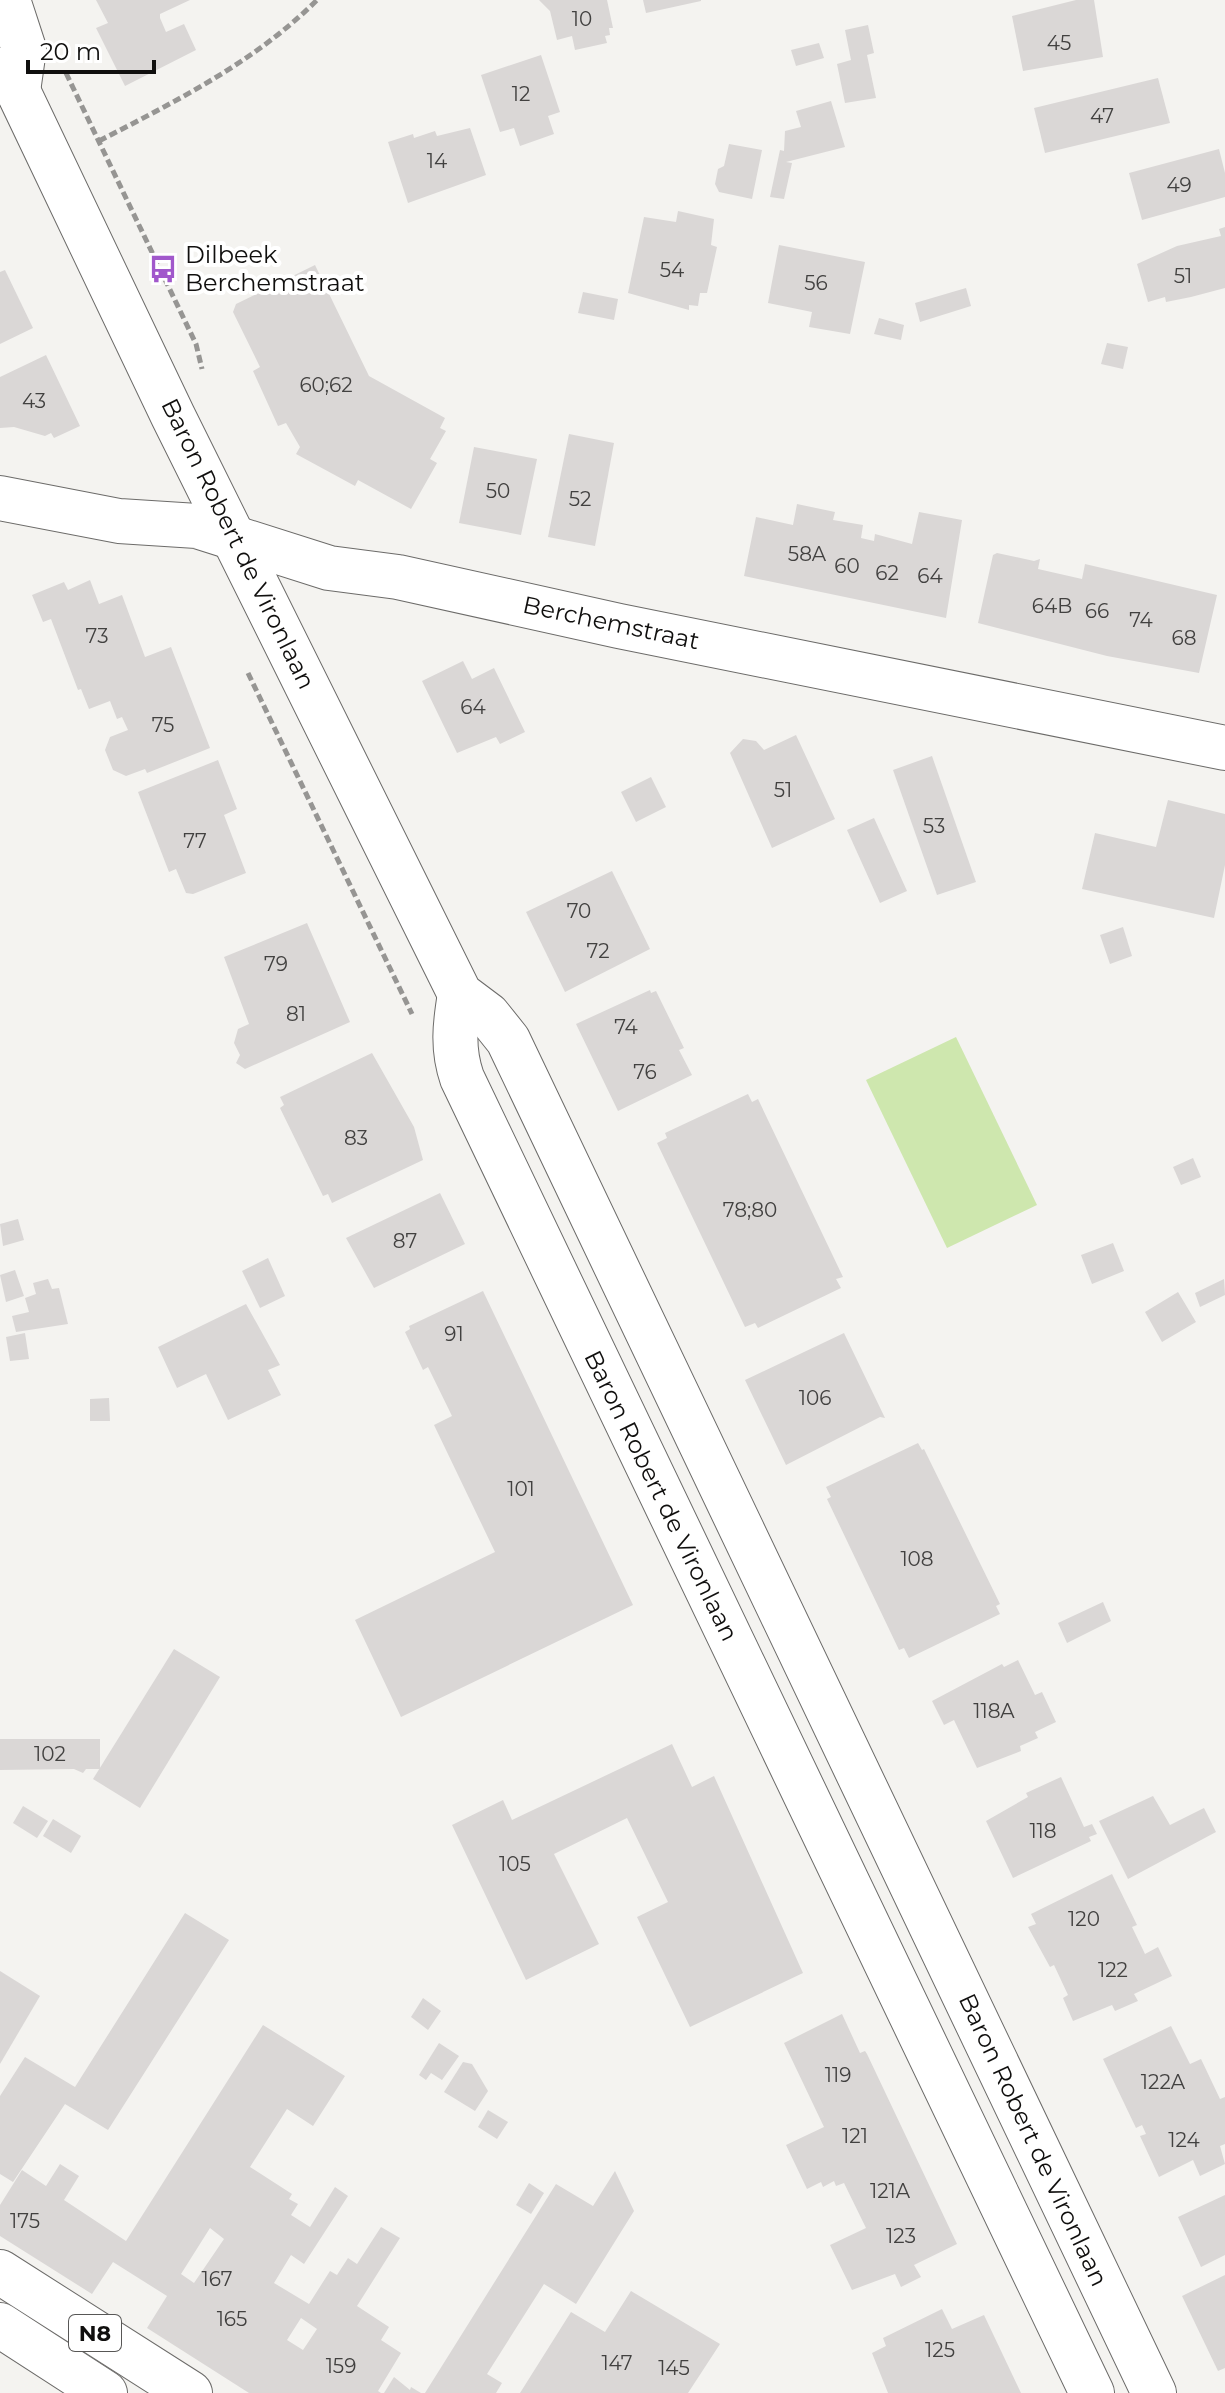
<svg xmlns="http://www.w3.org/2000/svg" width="1225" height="2393" font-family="Montserrat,sans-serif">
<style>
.green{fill:#cee7ae}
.building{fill:#dad7d6;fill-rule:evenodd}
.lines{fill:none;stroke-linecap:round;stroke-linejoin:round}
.minor-casing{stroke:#6c6b69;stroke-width:46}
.major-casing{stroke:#6c6b69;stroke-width:46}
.path{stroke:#969593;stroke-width:5;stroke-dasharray:8 4;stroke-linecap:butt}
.minor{stroke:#fff;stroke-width:44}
.major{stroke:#fff;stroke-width:44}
.labels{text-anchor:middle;stroke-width:8;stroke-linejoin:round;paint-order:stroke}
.number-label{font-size:20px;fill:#424140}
.shield{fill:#fff;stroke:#585756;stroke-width:2}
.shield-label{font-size:22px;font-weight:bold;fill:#100f0e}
.poi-label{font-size:24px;fill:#100f0e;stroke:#fff;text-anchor:start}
.street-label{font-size:24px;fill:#100f0e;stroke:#fff}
</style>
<rect width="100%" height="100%" fill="#f4f3f0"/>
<polygon class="green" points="956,1037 1037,1205 947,1248 866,1080"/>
<g class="building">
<polygon points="96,0 190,0 160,14 160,18 166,32 184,24 196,50 125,86 96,28 108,23"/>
<polygon points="539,0 607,0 613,28 609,28 610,35 605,36 607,43 575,50 572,36 557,40 550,11"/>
<polygon points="643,0 701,0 701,1 646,13"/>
<polygon points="1076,0 1094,0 1103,57 1023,71 1012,16"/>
<polygon points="868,25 874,53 867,55 876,98 845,103 837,64 851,60 845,30"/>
<polygon points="819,43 824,58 796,66 791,50"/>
<polygon points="541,55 560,112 548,116 554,134 520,146 514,128 500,132 481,75"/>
<polygon points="1158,78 1170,123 1045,153 1034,108"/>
<polygon points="831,101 845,147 786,162 792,163 784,199 770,197 780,150 784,151 785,131 801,127 796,111"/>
<polygon points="470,128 486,175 408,203 388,142 413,134 414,138 435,131 437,136"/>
<polygon points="729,144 762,150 752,199 719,192 715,184 718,169 724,166"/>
<polygon points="1219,149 1225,173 1225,197 1142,220 1129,173"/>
<polygon points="678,211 714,219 711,245 717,247 707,293 700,293 698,306 689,305 689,310 628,293 644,217 676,222"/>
<polygon points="1225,227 1225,288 1191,297 1166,302 1165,297 1148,302 1137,264 1177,246 1221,236 1219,229"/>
<polygon points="779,245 865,262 850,334 809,327 812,312 768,303"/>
<polygon points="315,265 369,376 445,418 440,428 446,431 430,459 437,463 411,509 358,480 355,486 296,454 300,447 286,423 278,426 253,371 260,367 233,312 236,304"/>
<polygon points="5,270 33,328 0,344 0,272"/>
<polygon points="966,288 971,306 920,322 915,303"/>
<polygon points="583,292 618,299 614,320 578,313"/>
<polygon points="879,318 904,325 901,340 874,334"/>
<polygon points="1107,343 1128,347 1123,369 1101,364"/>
<polygon points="46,355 80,426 54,438 51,433 45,436 14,427 0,428 0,377"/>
<polygon points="569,434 614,443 595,546 548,537"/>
<polygon points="474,447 537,459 521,535 459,523"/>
<polygon points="797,504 835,512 833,520 863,525 861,538 874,541 875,534 912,544 919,512 962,520 946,618 744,576 756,517 793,525"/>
<polygon points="997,553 1034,561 1040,559 1038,569 1082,579 1085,564 1217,595 1199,673 1107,656 978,623 993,555"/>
<polygon points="90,580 99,604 122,595 145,657 171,647 210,748 147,773 145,769 126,776 113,770 105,750 110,737 128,730 122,717 117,719 110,701 89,709 81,689 78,690 51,619 43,622 32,595 64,582 68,590"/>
<polygon points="463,661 472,679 494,668 525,732 500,744 496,737 457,753 422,681"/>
<polygon points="796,735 835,819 772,848 730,753 743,739 756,741 764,750"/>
<polygon points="932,756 976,882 937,895 893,770"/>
<polygon points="218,760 237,809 224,815 246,873 193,894 186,893 176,869 169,872 138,792"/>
<polygon points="651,777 666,807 636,822 621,792"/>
<polygon points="1168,800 1225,814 1225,865 1214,918 1082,889 1095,833 1156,847"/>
<polygon points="874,818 907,891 880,903 847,830"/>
<polygon points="612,871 650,949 565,992 526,912"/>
<polygon points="307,923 350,1022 245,1069 236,1063 240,1055 234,1043 238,1029 249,1024 224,957"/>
<polygon points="1123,927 1132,956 1110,964 1100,935"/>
<polygon points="650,990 651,993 656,991 684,1048 679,1050 692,1075 618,1111 576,1024"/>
<polygon points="372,1053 414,1127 423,1160 332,1203 328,1194 323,1196 280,1108 284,1105 280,1097"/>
<polygon points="748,1094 752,1102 758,1099 843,1277 836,1279 841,1288 758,1328 755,1323 745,1327 657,1143 667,1138 665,1133"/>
<polygon points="1193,1158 1201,1177 1181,1185 1173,1167"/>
<polygon points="440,1193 465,1244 374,1288 346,1238"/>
<polygon points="18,1219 24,1240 3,1246 0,1224"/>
<polygon points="1113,1243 1124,1271 1092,1284 1081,1255"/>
<polygon points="268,1258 285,1296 260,1308 242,1271"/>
<polygon points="15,1270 24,1296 6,1302 0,1275"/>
<polygon points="48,1279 52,1289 59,1288 68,1324 16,1332 12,1316 29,1312 25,1298 36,1294 33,1283"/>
<polygon points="1224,1279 1225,1295 1200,1307 1195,1293"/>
<polygon points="483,1291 633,1605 401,1717 355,1620 495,1552 434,1425 452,1416 428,1367 423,1370 405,1332 410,1329 409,1326"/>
<polygon points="1178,1292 1196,1322 1162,1342 1145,1312"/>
<polygon points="246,1304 280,1365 268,1370 281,1395 228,1420 206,1374 177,1388 158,1347"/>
<polygon points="25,1333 29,1359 10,1361 6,1337"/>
<polygon points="844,1333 885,1418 880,1417 786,1465 745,1380"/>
<polygon points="109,1398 110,1421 90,1421 90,1399"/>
<polygon points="918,1443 922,1450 924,1449 1000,1604 996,1606 1000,1614 909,1658 904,1648 899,1650 827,1499 831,1497 826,1487"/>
<polygon points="1103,1602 1111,1621 1067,1643 1058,1623"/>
<polygon points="174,1649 220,1677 140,1808 93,1779"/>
<polygon points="1018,1660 1035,1695 1042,1692 1056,1722 1035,1732 1038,1738 1020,1746 1021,1751 977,1768 954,1720 944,1725 932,1701 1002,1664 1004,1667"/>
<polygon points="0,1739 100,1739 100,1769 86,1769 83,1773 74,1769 0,1770"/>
<polygon points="672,1744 692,1787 714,1776 803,1973 690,2027 637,1917 668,1902 627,1818 554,1854 599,1944 526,1980 452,1825 503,1800 512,1820"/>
<polygon points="1061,1777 1084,1827 1092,1824 1097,1834 1089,1837 1091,1841 1013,1878 986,1821 1028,1797 1026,1793"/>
<polygon points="1153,1796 1170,1825 1204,1808 1216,1832 1128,1879 1099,1821"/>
<polygon points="23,1806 48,1821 37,1838 13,1823"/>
<polygon points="53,1819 81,1836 71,1853 43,1836"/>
<polygon points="1112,1874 1137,1925 1132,1927 1145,1954 1158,1947 1172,1976 1134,1994 1138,2001 1115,2011 1112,2005 1073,2021 1063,1998 1068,1995 1054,1965 1050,1967 1028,1927 1036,1924 1031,1914"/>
<polygon points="185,1913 229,1940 108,2130 65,2104 13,2182 0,2174 0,2096 25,2057 75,2087"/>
<polygon points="0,1971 40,1996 0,2064"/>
<polygon points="423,1998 441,2011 428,2030 411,2017"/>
<polygon points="842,2014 860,2053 865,2051 867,2054 957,2244 914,2265 921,2277 901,2287 895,2274 852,2290 830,2245 866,2228 844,2183 836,2186 834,2181 823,2187 821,2182 807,2189 786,2145 824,2127 784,2043"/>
<path d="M263,2025L345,2076L313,2126L287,2109L250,2167L292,2194L289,2199L298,2204L291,2215L310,2227L335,2187L348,2196L304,2264L291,2255L274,2283L309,2304L330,2271L337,2275L348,2258L357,2264L381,2227L400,2238L357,2306L389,2327L381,2340L401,2353L378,2391L381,2393H249L147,2328L167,2296L113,2262L92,2294L0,2236V2205L22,2170L46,2186L60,2164L79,2176L64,2200L126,2241ZM210,2228L224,2239L194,2283L181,2274ZM301,2318L317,2329L303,2350L287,2340Z"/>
<polygon points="1171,2026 1190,2064 1201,2059 1220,2099 1225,2097 1225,2144 1220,2146 1225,2164 1200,2176 1193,2160 1159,2177 1140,2136 1146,2134 1142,2125 1136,2128 1103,2059"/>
<polygon points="439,2043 459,2056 442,2080 431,2073 426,2080 419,2075"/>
<polygon points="463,2062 472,2064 488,2091 475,2111 444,2092"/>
<polygon points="488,2110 508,2122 497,2139 478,2127"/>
<polygon points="615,2171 634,2211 576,2304 544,2284 487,2374 502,2383 496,2393 425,2393 556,2184 593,2206"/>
<polygon points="529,2183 544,2193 531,2214 516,2205"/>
<polygon points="1225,2195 1225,2255 1201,2267 1178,2217"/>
<polygon points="1225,2275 1225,2368 1218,2371 1182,2296"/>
<polygon points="631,2291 720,2344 688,2393 520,2393 571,2312 605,2332"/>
<polygon points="942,2309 952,2329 984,2315 1021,2393 888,2393 872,2353 886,2346 883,2338"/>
<polygon points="394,2377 410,2390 411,2387 421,2393 384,2393"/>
</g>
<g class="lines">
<defs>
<g id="minor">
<polyline points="8,0 24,49 18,91"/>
<polyline points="0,70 18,91 173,416 460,994 488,1015 508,1040 1154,2393"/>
<polyline points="0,498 119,521 197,526 329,568 398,577 619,626 1225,748"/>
<path d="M460,994C455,1024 452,1049 462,1078L1092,2393"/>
</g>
<g id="major">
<polyline points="0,2272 190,2393"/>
<polyline points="0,2325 105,2393"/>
</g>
</defs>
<use href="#minor" class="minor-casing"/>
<use href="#major" class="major-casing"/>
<g class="path">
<polyline points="66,73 196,344 202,369"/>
<path d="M99,141C176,101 255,62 317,0"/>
<polyline points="248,673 412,1014"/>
</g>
<use href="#minor" class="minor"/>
<use href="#major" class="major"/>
</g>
<defs>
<symbol id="bus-bare" viewBox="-9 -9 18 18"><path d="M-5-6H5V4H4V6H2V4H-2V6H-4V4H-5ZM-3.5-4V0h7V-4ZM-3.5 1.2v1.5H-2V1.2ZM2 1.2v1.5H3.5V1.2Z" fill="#a158cb" stroke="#fff" stroke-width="2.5" paint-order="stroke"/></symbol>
</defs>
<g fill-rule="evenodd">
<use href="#bus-bare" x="143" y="249" width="40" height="40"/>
</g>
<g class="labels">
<g class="number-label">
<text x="582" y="26">10</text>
<text x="1059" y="50">45</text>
<text x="521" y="101">12</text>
<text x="1102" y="123">47</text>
<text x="437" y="168">14</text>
<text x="1179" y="192">49</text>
<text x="672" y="277">54</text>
<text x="1183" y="283">51</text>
<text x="816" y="290">56</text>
<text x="326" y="392">60;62</text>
<text x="34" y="408">43</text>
<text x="498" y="498">50</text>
<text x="580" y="506">52</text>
<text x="807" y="561">58A</text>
<text x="847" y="573">60</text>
<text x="887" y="580">62</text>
<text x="930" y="583">64</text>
<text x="1052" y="613">64B</text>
<text x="1097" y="618">66</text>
<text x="1141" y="627">74</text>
<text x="97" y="643">73</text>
<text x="1184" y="645">68</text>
<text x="473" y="714">64</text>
<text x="163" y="732">75</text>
<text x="783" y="797">51</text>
<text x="934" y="833">53</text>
<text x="195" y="848">77</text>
<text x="579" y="918">70</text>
<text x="598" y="958">72</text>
<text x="276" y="971">79</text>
<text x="296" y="1021">81</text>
<text x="626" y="1034">74</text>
<text x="645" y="1079">76</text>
<text x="356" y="1145">83</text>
<text x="750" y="1217">78;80</text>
<text x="405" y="1248">87</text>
<text x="454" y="1341">91</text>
<text x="815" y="1405">106</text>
<text x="521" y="1496">101</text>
<text x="917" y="1566">108</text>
<text x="994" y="1718">118A</text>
<text x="50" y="1761">102</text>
<text x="1043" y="1838">118</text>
<text x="515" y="1871">105</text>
<text x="1084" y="1926">120</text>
<text x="1113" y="1977">122</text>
<text x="838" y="2082">119</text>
<text x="1163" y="2089">122A</text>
<text x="855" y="2143">121</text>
<text x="1184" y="2147">124</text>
<text x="890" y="2198">121A</text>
<text x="25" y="2228">175</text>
<text x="901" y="2243">123</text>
<text x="217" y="2286">167</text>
<text x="232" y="2326">165</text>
<text x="940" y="2357">125</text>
<text x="617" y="2370">147</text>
<text x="341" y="2373">159</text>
<text x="674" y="2375">145</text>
</g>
<rect class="shield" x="69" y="2315" width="52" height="36" rx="6"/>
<g class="shield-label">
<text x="95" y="2341">N8</text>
</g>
<g class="poi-label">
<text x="185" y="263">Dilbeek<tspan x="185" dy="28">Berchemstraat</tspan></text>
</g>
<g class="street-label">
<text transform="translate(238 544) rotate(64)" y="8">Baron Robert de Vironlaan</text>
<text transform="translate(611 623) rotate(12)" y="8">Berchemstraat</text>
<text transform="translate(661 1496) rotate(64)" y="8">Baron Robert de Vironlaan</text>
<text transform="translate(1033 2140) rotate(65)" y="8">Baron Robert de Vironlaan</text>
</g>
</g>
<path d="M28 60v12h126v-12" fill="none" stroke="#100f0e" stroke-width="4"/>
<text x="40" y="60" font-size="24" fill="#100f0e" stroke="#ffffff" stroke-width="6" paint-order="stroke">20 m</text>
</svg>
